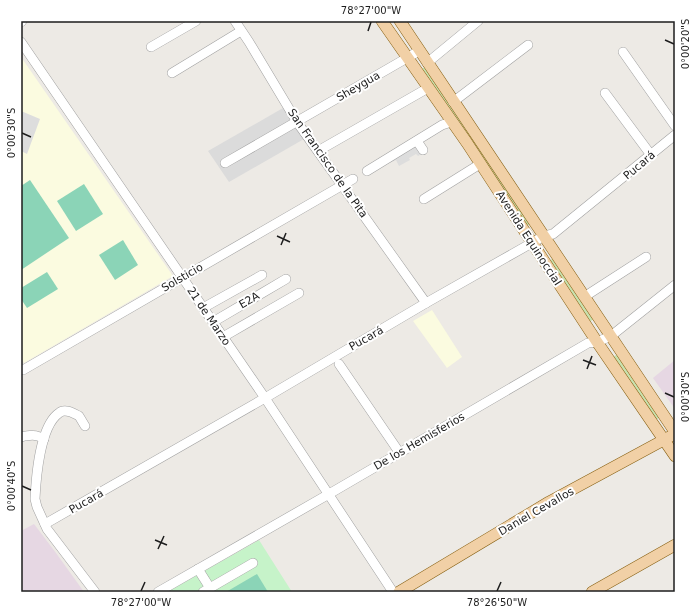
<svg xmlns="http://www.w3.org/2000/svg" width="696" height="613" font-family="'DejaVu Sans',sans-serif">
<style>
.residential{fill:#dbdbdb}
.industrial{fill:#e6d7e3}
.education{fill:#fbfbe0}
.grass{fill:#c9e2b0}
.park{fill:#c6f3c9}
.pitch{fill:#8bd4b7}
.parking{fill:#ddd}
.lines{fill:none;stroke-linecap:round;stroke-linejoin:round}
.minor-casing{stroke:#a1a1a1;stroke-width:10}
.major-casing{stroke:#865f11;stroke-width:12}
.minor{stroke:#fff;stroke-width:9}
.major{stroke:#f1d0a6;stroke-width:11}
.ticks{fill:none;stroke:#1d1d1d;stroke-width:1.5}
.labels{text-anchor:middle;stroke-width:4;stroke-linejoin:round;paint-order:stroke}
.street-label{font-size:11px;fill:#1d1d1d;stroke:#fff}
.neatline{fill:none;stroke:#1d1d1d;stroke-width:1.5}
.ticks-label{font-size:10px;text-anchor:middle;fill:#1d1d1d}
</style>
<rect width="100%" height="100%" fill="#edeae5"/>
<polygon class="residential" points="283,108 304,139 229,182 208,151"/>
<g class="industrial">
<polygon points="675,360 675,409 653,378"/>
<polygon points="34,524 56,553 84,592 21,592 21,531"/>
</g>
<g class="education">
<polygon points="21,57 173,276 24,363 21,358"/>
<polygon points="432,310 462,357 447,368 413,321"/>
</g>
<g class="grass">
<polygon points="425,67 530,224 525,227 420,70"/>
<polygon points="554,258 594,319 589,322 549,261"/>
<polygon points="618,354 660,417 656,420 613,357"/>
</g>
<polygon class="park" points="259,540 292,592 167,592"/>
<g class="pitch">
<polygon points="30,180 69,238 21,270 21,186"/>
<polygon points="84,184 103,214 76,231 57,201"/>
<polygon points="123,240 138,265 115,280 99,255"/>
<polygon points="47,272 58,289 27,308 21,299 21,288"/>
<polygon points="257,574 268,592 226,592"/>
</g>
<g class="parking">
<polygon points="21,111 40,119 27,154 21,151"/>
<polygon points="420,138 428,150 418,156 416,154 409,158 410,160 399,166 396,160 385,165 382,160"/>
</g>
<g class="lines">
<defs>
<g id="minor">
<polyline points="235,21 249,42 297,122 426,303"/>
<polyline points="21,22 22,21"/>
<polyline points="21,42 265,398 393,592"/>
<polyline points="151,47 196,21"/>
<polyline points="623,52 675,126"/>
<polyline points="427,63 478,21"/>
<polyline points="172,73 241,31"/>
<polyline points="605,93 651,155"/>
<polyline points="453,102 528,45"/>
<polyline points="417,141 423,150"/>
<polyline points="318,151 428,88"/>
<polyline points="225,163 419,51"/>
<polyline points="367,171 442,125 451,122"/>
<polyline points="424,199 480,164"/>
<polyline points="584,297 646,257"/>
<polyline points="203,308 262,275"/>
<polyline points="213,322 286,279"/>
<polyline points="223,337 299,293"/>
<polyline points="339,364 399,452"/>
<polyline points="23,370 353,179"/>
<path d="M85,426L79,416C73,413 65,408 59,413C40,426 36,478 35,499L37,507L47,529L95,592"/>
<path d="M21,437C30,435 36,434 44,439"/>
<polyline points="45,524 265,398 426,303 544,236 553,234 675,135"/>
<polyline points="198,569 210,588"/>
<polyline points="158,592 329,494 588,343 597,342 611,336 675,285"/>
<polyline points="203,592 253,563"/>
</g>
<g id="major">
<polyline points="382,21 467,143 597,342 675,456"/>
<polyline points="400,21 675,432"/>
<polyline points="399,592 549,502 671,436"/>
<polyline points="592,592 675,545"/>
</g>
</defs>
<use href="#minor" class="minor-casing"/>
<use href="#major" class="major-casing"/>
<use href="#minor" class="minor"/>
<use href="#major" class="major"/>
</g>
<path class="ticks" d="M368,31L371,22M665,40L674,44M22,133L31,137M277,236L290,242M281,245L286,233M583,360L596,365M587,369L592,356M665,393L674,397M22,486L31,490M155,540L167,545M158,549L164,536M141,591L145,582M497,591L501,582"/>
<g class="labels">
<g class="street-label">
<text transform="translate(358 86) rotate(-30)" y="4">Sheygua</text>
<text transform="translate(328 163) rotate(55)" y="4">San Francisco de la Pita</text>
<text transform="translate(639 165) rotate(-40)" y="4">Pucará</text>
<text transform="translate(529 238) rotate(57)" y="4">Avenida Equinoccial</text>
<text transform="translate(182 277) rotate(-30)" y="4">Solsticio</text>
<text transform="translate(249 300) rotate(-30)" y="4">E2A</text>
<text transform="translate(209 316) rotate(56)" y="4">21 de Marzo</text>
<text transform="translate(366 338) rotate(-30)" y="4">Pucará</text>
<text transform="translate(419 441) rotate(-30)" y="4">De los Hemisferios</text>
<text transform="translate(86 501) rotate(-30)" y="4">Pucará</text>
<text transform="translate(536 511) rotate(-30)" y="4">Daniel Cevallos</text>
</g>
</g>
<rect width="696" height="613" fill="none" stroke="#ffffff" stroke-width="44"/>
<rect x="22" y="22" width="652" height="569" class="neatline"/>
<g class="ticks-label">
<text x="371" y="14">78°27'00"W</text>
<text transform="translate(685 44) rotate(-90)" y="4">0°00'20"S</text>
<text transform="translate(11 133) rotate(-90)" y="4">0°00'30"S</text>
<text transform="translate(685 397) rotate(-90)" y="4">0°00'30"S</text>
<text transform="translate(11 486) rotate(-90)" y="4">0°00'40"S</text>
<text x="141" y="606">78°27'00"W</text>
<text x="497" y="606">78°26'50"W</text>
</g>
</svg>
